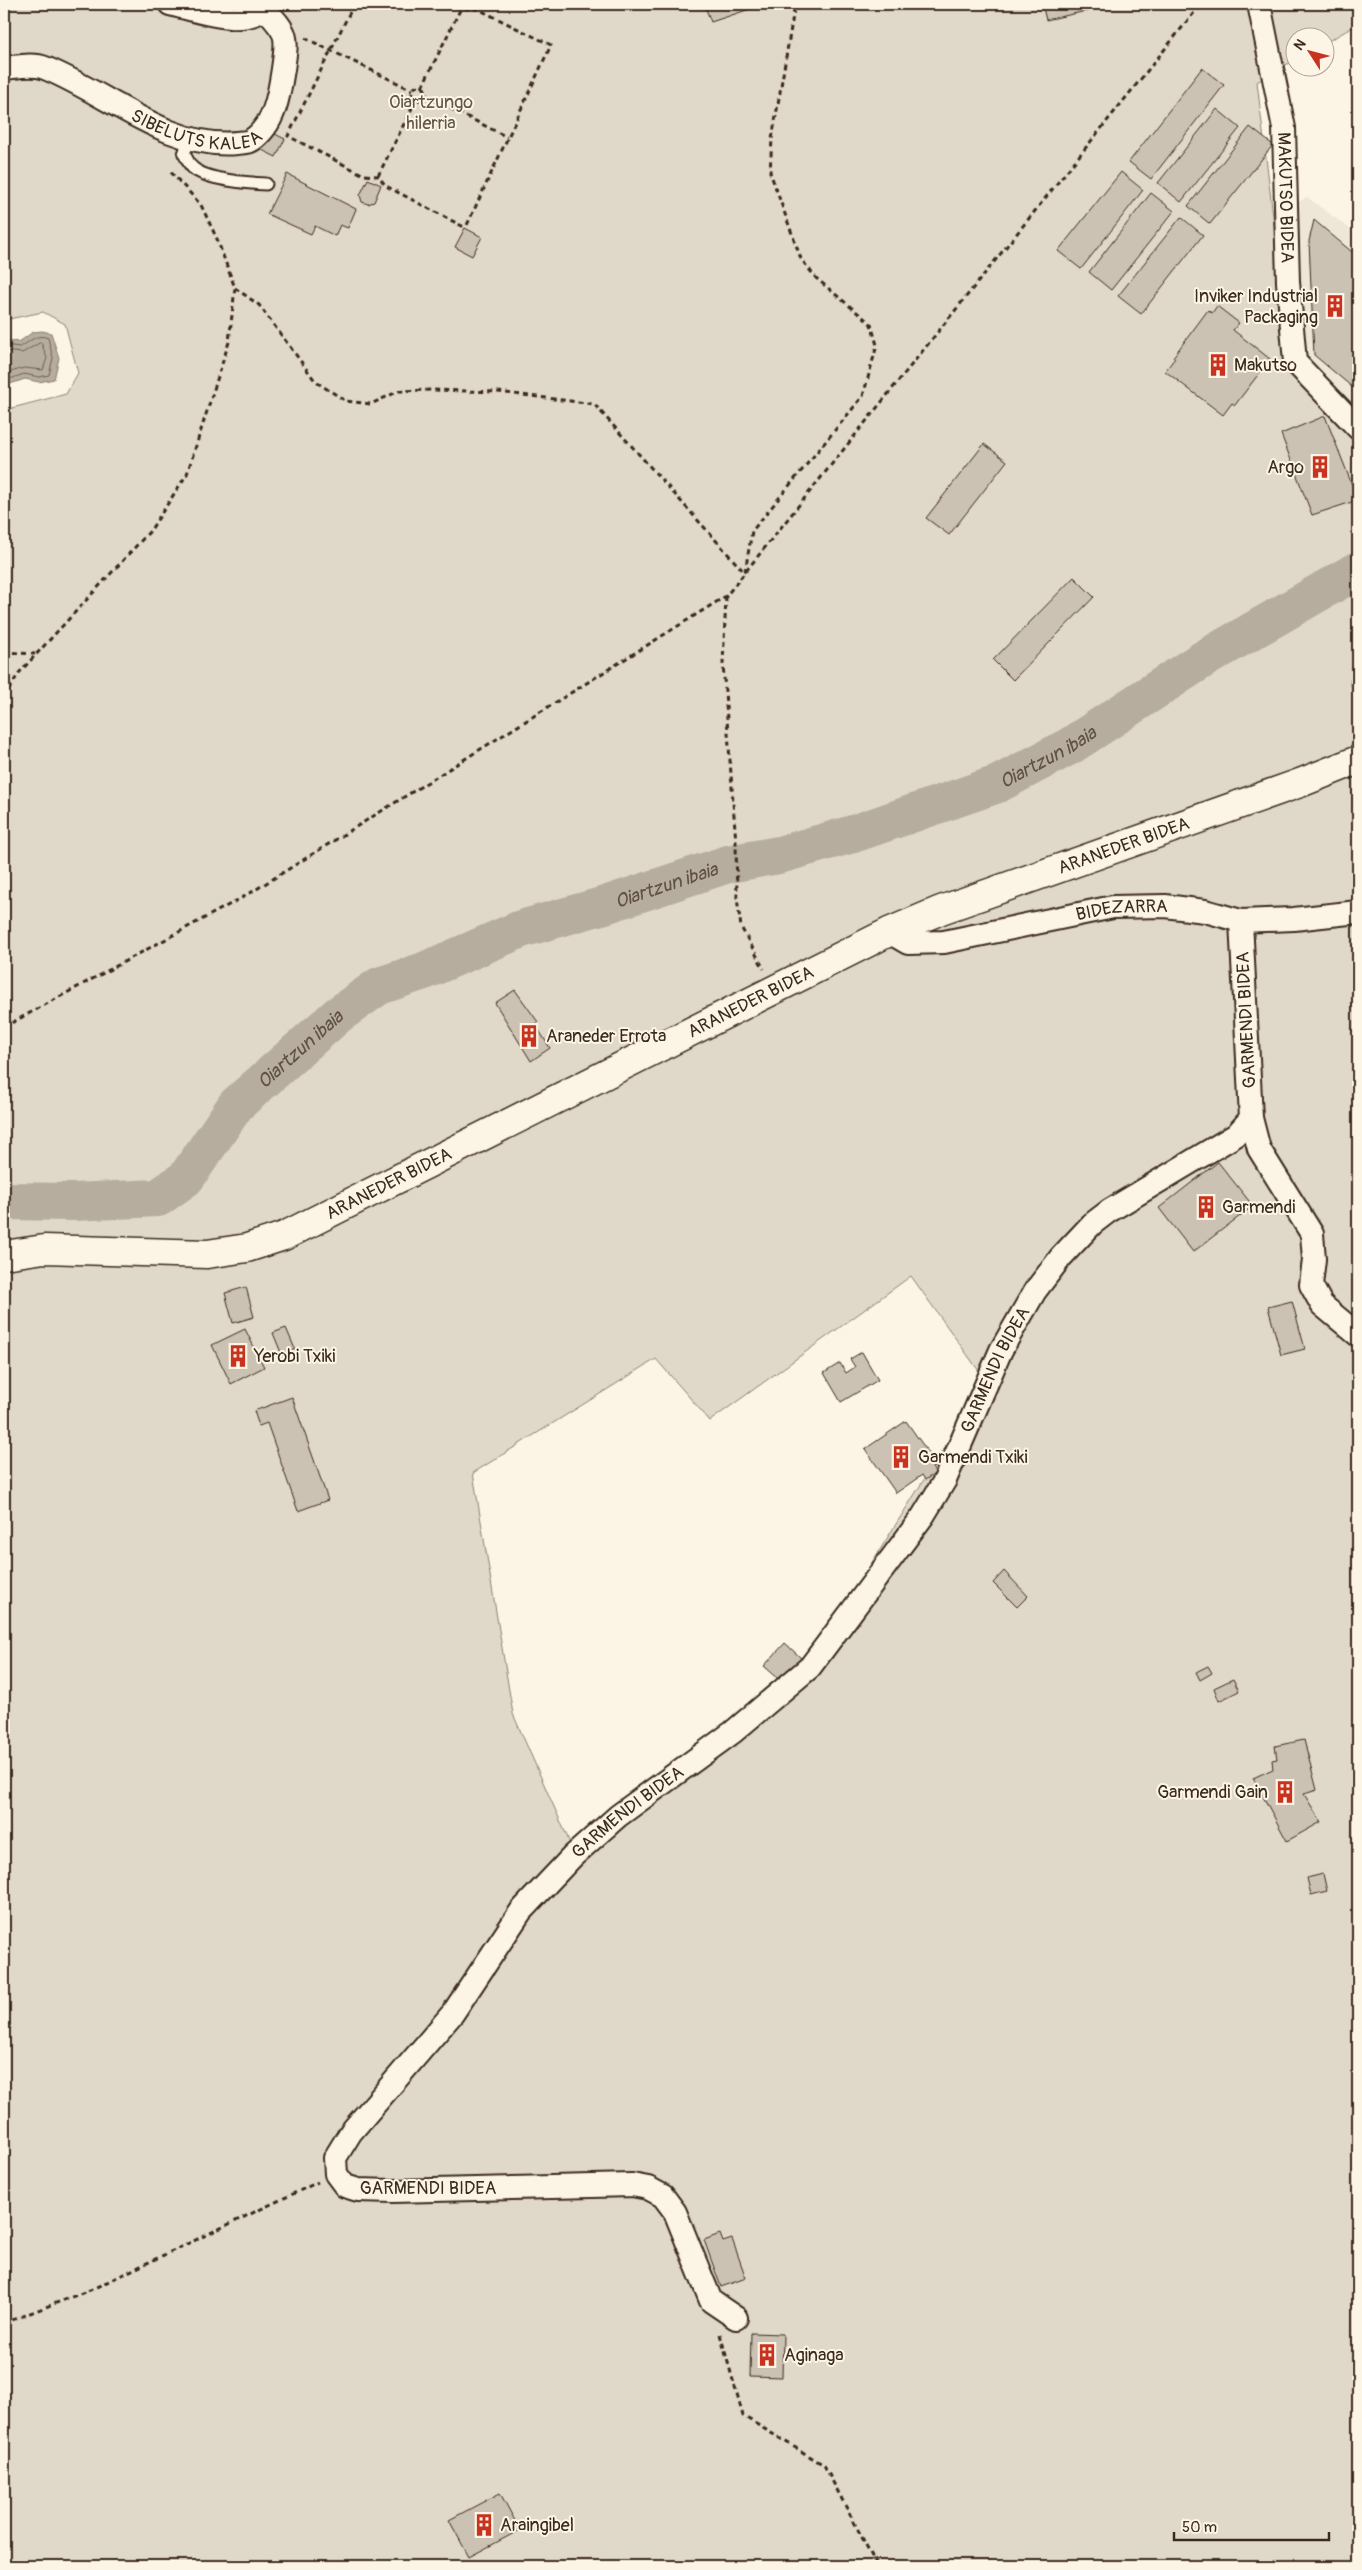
<svg xmlns="http://www.w3.org/2000/svg" width="1362" height="2570" font-family="Pangolin,sans-serif">
<style>
.built{fill:#eee6d6}
.green{fill:#e0d8c8;stroke:#8e8173;fill-rule:evenodd}
.water{fill:#b7ad9e;stroke:#85796b}
.lines{fill:none;stroke-linecap:round;stroke-linejoin:round}
.shore{stroke:#6d5e51;stroke-width:1}
.river{stroke:#b7ad9e;stroke-width:38}
.building{fill:#ccc2b3;stroke:#3b2a1e}
.service-casing{stroke:#3b2a1e;stroke-width:15}
.minor-casing{stroke:#3b2a1e;stroke-width:26}
.tertiary-casing{stroke:#3b2a1e;stroke-width:31}
.path{stroke:#3b2a1e;stroke-width:3;stroke-dasharray:5 4;stroke-linecap:butt}
.service{stroke:#fcf5e5;stroke-width:11}
.minor{stroke:#fcf5e5;stroke-width:22}
.tertiary{stroke:#fcf5e5;stroke-width:28}
.labels{text-anchor:middle;stroke-width:4;stroke-linejoin:round;paint-order:stroke}
.park-label{font-size:18px;fill:#645648;stroke:#fcf5e5}
.street-label{font-size:18px;fill:#3b2a1e;stroke:#fcf5e5}
.poi-label{font-size:18px;fill:#3b2a1e;stroke:#fcf5e5;text-anchor:start}
.water-label{font-size:19px;font-style:italic;fill:#605144;stroke:#fcf5e5}
</style>
<rect width="100%" height="100%" fill="#fcf5e5"/>
<filter id="ink" filterUnits="userSpaceOnUse"><feTurbulence type="fractalNoise" baseFrequency=".02" numOctaves="2"/><feDisplacementMap in="SourceGraphic" scale="10" xChannelSelector="R" yChannelSelector="G"/><feConvolveMatrix kernelMatrix="1 2 1 2 8 2 1 2 1" color-interpolation-filters="sRGB"/></filter>
<g filter="url(#ink)">
<polygon class="built" points="1307,197 1358,235 1358,437 1290,360 1272,217"/>
<path class="green" d="M4,4H1358V24L1325,43L1324,38H1294V60L1257,82L1290,359L1358,437V675L1350,680L1358,719V2566H4V410L66,394L78,373L65,324L43,312L4,320ZM911,1276L986,1381L810,1661L570,1843L513,1714L473,1473L656,1359L710,1421Z"/>
<polygon class="water" points="42,331 51,333 59,358 54,379 39,382 25,379 4,386 4,340 19,342 33,332"/>
<g class="lines">
<g class="shore">
<path d="M4,345L20,347C30,342 36,333 48,338L53,358L49,375L39,377L24,374L4,381"/>
<polyline points="4,351 22,353 41,342 47,358 43,370 24,368 4,374"/>
</g>
<path class="river" id="s1" d="M4,1201L73,1202L158,1198L186,1178L236,1105L338,1015L379,986L424,971L521,929L605,905L728,864L779,855L853,834L998,784L1070,746L1202,660L1358,570"/>
</g>
<g class="building">
<polygon points="704,4 762,4 762,5 711,22"/>
<polygon points="1042,4 1118,4 1046,20"/>
<polygon points="1202,68 1224,85 1151,179 1129,162"/>
<polygon points="1217,109 1240,128 1181,202 1158,183"/>
<polygon points="1250,127 1273,145 1210,224 1188,206"/>
<polygon points="269,131 285,139 276,157 260,149"/>
<polygon points="1121,172 1143,190 1081,269 1058,251"/>
<polygon points="287,174 356,209 348,228 340,225 335,236 315,226 311,234 267,214"/>
<polygon points="368,179 381,185 374,202 368,204 362,202 360,195"/>
<polygon points="1151,193 1174,211 1111,290 1089,272"/>
<polygon points="1181,217 1203,235 1141,314 1118,296"/>
<polygon points="1314,220 1358,257 1358,392 1314,355 1309,241"/>
<polygon points="465,228 482,237 472,256 455,247"/>
<polygon points="1217,306 1239,323 1233,330 1270,359 1235,405 1232,403 1223,415 1165,371 1175,358 1173,357 1208,310 1212,313"/>
<polygon points="1325,416 1358,500 1312,515 1281,434"/>
<polygon points="984,444 1007,461 949,535 926,518"/>
<polygon points="1074,577 1094,597 1013,680 993,660"/>
<polygon points="515,990 538,1022 535,1024 550,1048 531,1061 495,1003"/>
<polygon points="1218,1162 1253,1206 1193,1252 1159,1208"/>
<polygon points="246,1287 254,1317 233,1323 225,1293"/>
<polygon points="1292,1301 1305,1349 1281,1355 1268,1307"/>
<polygon points="286,1328 295,1349 282,1355 273,1333"/>
<polygon points="245,1329 264,1367 231,1384 212,1345"/>
<polygon points="862,1352 878,1380 841,1402 824,1373 840,1363 846,1373 855,1367 850,1359"/>
<polygon points="292,1397 328,1500 298,1511 267,1423 259,1426 254,1411"/>
<polygon points="906,1421 937,1465 932,1468 936,1473 925,1480 922,1475 896,1493 865,1449"/>
<polygon points="1004,1571 1028,1596 1017,1607 993,1583"/>
<polygon points="785,1643 801,1658 780,1680 764,1666"/>
<polygon points="1208,1666 1212,1673 1200,1680 1196,1672"/>
<polygon points="1233,1679 1239,1691 1219,1701 1214,1688"/>
<polygon points="1304,1740 1317,1790 1304,1794 1321,1822 1287,1841 1253,1778 1273,1769 1272,1760 1277,1759 1275,1746"/>
<polygon points="1323,1874 1327,1891 1311,1895 1307,1878"/>
<polygon points="720,2234 723,2242 732,2239 746,2278 721,2287 704,2240"/>
<polygon points="751,2333 783,2334 782,2377 750,2376"/>
<polygon points="500,2493 520,2530 469,2557 449,2520"/>
</g>
<g class="lines">
<defs>
<path id="service" d="M190,137L184,154C187,158 189,165 193,168C206,180 248,183 266,184"/>
<g id="minor">
<path d="M170,4C201,11 245,30 270,4"/>
<path id="s2" d="M1259,4L1284,128L1288,282L1295,362L1358,428"/>
<path id="s3" d="M4,68C16,67 33,63 45,68C106,92 169,150 237,143C242,142 248,143 252,140C275,124 279,95 283,69C288,35 288,34 265,9"/>
<path id="s4" d="M889,932L908,943L944,942L1113,907L1165,906L1205,911L1241,921L1294,919L1358,912"/>
<polyline points="1251,1118 1259,1149 1312,1234 1314,1259 1311,1285 1322,1305 1358,1335"/>
<path id="s5" d="M736,2318L711,2301L675,2212L663,2196L648,2188L632,2185L393,2191L358,2190L345,2186L336,2174L335,2158L351,2132L453,2013L521,1911L573,1856L618,1816L733,1732L810,1667L923,1516L945,1480L1001,1350L1035,1291L1061,1257L1092,1224L1109,1211L1236,1135L1251,1118L1241,921"/>
</g>
<g id="tertiary">
<path id="s6" d="M4,1255L44,1249L207,1254L247,1248L284,1236L889,932L941,910L1300,783L1358,760"/>
</g>
</defs>
<use href="#service" class="service-casing"/>
<use href="#minor" class="minor-casing"/>
<use href="#tertiary" class="tertiary-casing"/>
<g class="path">
<polyline points="354,4 288,136 364,175 378,176 386,186 462,226 467,225 551,45 478,9 461,8 457,4"/>
<polyline points="305,38 412,90"/>
<circle cx="419" cy="93" r="7"/>
<polyline points="422,87 461,8"/>
<polyline points="426,96 507,137"/>
<polyline points="378,176 416,100"/>
<polyline points="235,288 259,305 316,382 346,401 371,404 399,391 433,390 498,392 594,404 745,573"/>
<polyline points="745,572 752,531 863,396 877,345 871,324 816,278 801,259 770,172 772,139 795,4"/>
<polyline points="726,597 723,664 736,843 737,898 741,927 764,969"/>
<polyline points="4,652 35,654"/>
<polyline points="4,693 6,687 4,652"/>
<polyline points="4,697 19,673 150,531 187,474 229,342 235,288 217,239 201,205 168,169"/>
<polyline points="4,1027 247,895 726,596 1201,4"/>
<polyline points="4,2323 90,2290 318,2182"/>
<polyline points="720,2334 743,2416 824,2465 877,2566"/>
</g>
<use href="#service" class="service"/>
<use href="#minor" class="minor"/>
<use href="#tertiary" class="tertiary"/>
</g>
</g>
<defs>
<symbol id="building-bare" viewBox="-9 -9 18 18"><path d="M-4-6H4V6H1V3H-1V6H-4ZM-2.5-4.3h1.7v1.8h-1.7ZM.8-4.3h1.7v1.8H.8ZM-2.5-1h1.7V.8h-1.7ZM.8-1h1.7V.8H.8Z" fill="#c8321e" stroke="#fcf5e5" stroke-width="2.5" paint-order="stroke"/></symbol>
</defs>
<g fill-rule="evenodd">
<use href="#building-bare" x="1319" y="290" width="32" height="32"/>
<use href="#building-bare" x="1202" y="349" width="32" height="32"/>
<use href="#building-bare" x="1304" y="451" width="32" height="32"/>
<use href="#building-bare" x="513" y="1020" width="32" height="32"/>
<use href="#building-bare" x="1190" y="1191" width="32" height="32"/>
<use href="#building-bare" x="222" y="1340" width="32" height="32"/>
<use href="#building-bare" x="885" y="1441" width="32" height="32"/>
<use href="#building-bare" x="1269" y="1776" width="32" height="32"/>
<use href="#building-bare" x="751" y="2339" width="32" height="32"/>
<use href="#building-bare" x="468" y="2509" width="32" height="32"/>
</g>
<g class="labels">
<g class="park-label">
<text x="431" y="108">Oiartzungo<tspan x="431" dy="21">hilerria</tspan></text>
</g>
<g class="street-label">
<text dy="6" stroke="none"><textPath href="#s3" startOffset="208">SIBELUTS KALEA</textPath></text>
<text dy="6" stroke="none"><textPath href="#s2" startOffset="196">MAKUTSO BIDEA</textPath></text>
<text dy="6" stroke="none"><textPath href="#s6" startOffset="1210">ARANEDER BIDEA</textPath></text>
<text dy="6" stroke="none"><textPath href="#s4" startOffset="239">BIDEZARRA</textPath></text>
<text dy="6" stroke="none"><textPath href="#s6" startOffset="805">ARANEDER BIDEA</textPath></text>
<text transform="translate(1246 1020) rotate(-93)" y="6">GARMENDI BIDEA</text>
<text dy="6" stroke="none"><textPath href="#s6" startOffset="400">ARANEDER BIDEA</textPath></text>
<text dy="6" stroke="none"><textPath href="#s5" startOffset="1539">GARMENDI BIDEA</textPath></text>
<text dy="6" stroke="none"><textPath href="#s5" startOffset="954">GARMENDI BIDEA</textPath></text>
<text x="428" y="2194">GARMENDI BIDEA</text>
</g>
<g class="poi-label">
<text x="1318" y="302" text-anchor="end">Inviker Industrial<tspan x="1318" dy="21">Packaging</tspan></text>
<text x="1234" y="371">Makutso</text>
<text x="1304" y="473" text-anchor="end">Argo</text>
<text x="546" y="1042">Araneder Errota</text>
<text x="1222" y="1213">Garmendi</text>
<text x="254" y="1362">Yerobi Txiki</text>
<text x="918" y="1463">Garmendi Txiki</text>
<text x="1268" y="1798" text-anchor="end">Garmendi Gain</text>
<text x="784" y="2361">Aginaga</text>
<text x="500" y="2531">Araingibel</text>
</g>
<g class="water-label">
<text dy="7" stroke="none"><textPath href="#s1" startOffset="1172">Oiartzun ibaia</textPath></text>
<text dy="7" stroke="none"><textPath href="#s1" startOffset="768">Oiartzun ibaia</textPath></text>
<text dy="7" stroke="none"><textPath href="#s1" startOffset="362">Oiartzun ibaia</textPath></text>
</g>
</g>
<rect width="1362" height="2570" fill="none" stroke="#fcf5e5" stroke-width="20"/>
<rect x="10" y="10" width="1342" height="2550" fill="none" stroke="#3b2a1e" stroke-width="2" filter="url(#ink)"/>
<g transform="translate(1310 52) rotate(306)"><circle r="24" fill="#fcf5e5" stroke="#afa495"/>
<path d="M0-4L9 19L0 12L-9 19Z" fill="#c8321e"/>
<text y="-8" font-size="14" font-weight="bold" text-anchor="middle" fill="#3b2a1e">N</text>
</g>
<path d="M1174 2532v8h155v-8" fill="none" stroke="#3b2a1e" stroke-width="2.5"/>
<text x="1182" y="2532" font-size="15" fill="#3b2a1e" stroke="#fcf5e5" stroke-width="4" paint-order="stroke">50 m</text>
</svg>
